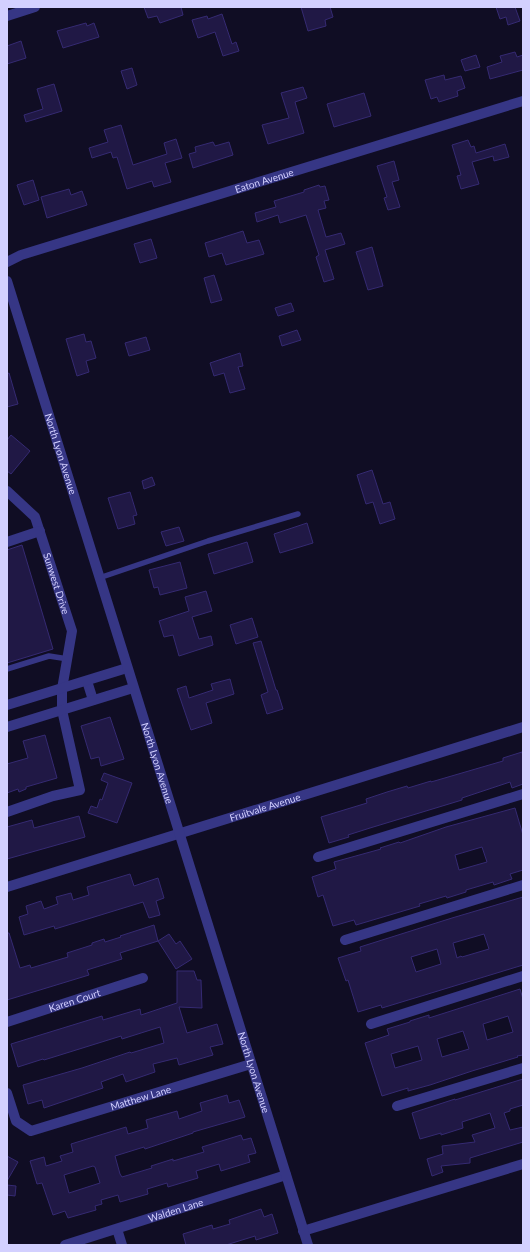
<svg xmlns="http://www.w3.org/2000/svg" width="530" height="1252" font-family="Lato,sans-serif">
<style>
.building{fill:#201845;stroke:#352a72;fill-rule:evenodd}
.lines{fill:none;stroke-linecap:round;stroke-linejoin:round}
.service{stroke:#363685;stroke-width:5.5}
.minor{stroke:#363685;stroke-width:10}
.tertiary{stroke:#363685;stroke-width:10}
.labels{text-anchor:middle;stroke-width:4;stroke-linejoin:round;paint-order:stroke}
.street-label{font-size:10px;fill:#d3d0ff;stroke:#100d24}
</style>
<rect width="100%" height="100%" fill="#100d24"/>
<g class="building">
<polygon points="144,7 181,7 183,15 160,23 157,16 148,18"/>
<polygon points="301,7 330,7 333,17 325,20 326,26 308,31"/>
<polygon points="496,7 515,7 520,21 508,25 506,17 500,19"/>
<polygon points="222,14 232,44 236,42 239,51 223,56 215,32 198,38 192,20 207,16 208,19"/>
<polygon points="86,23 87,26 94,23 99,37 63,48 57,31"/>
<polygon points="21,41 26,58 7,64 7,46"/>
<polygon points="515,52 517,57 523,55 523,70 490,79 487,67 502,62 500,56"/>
<polygon points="476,55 480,67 465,71 461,60"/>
<polygon points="132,68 137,85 127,89 121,71"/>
<polygon points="444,75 445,80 461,76 465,88 457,91 458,96 439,102 437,97 431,99 425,80"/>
<polygon points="54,84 62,111 26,122 24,115 43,109 37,89"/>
<polygon points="303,87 307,98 295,102 304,133 268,144 262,125 289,118 281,93"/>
<polygon points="364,93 371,116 334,127 327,104"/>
<polygon points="121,125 133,165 167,154 164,143 176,139 182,158 165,163 171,182 154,187 152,181 127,189 117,157 113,158 111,152 92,158 89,148 108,142 104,130"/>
<polygon points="468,140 471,147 474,146 476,153 505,144 509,157 494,161 493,156 472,162 479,184 461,189 457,176 461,175 452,145"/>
<polygon points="213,142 215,146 229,142 233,155 193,168 189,154 196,152 195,147"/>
<polygon points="394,161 399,180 392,182 400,207 388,210 384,198 387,197 377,166"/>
<polygon points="33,180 39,200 24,205 17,185"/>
<polygon points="319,185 320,187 325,186 329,200 324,201 326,208 318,210 326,237 341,233 345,244 325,250 334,279 324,282 316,257 319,255 306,215 280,223 278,215 257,222 255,213 276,207 274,201 304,192 304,190"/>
<polygon points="69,189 71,195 82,191 87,205 47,218 41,197"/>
<polygon points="243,231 247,243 259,240 264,254 226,265 222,253 209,257 205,243"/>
<polygon points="151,239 157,258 140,263 134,244"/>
<polygon points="372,247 383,286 368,290 356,252"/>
<polygon points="214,275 222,300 211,303 204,278"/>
<polygon points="291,303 294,311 278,316 275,308"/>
<polygon points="297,330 301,340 282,346 279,336"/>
<polygon points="84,334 86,342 91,341 96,358 86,361 89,372 77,376 66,339"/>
<polygon points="146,337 150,350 129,356 125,343"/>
<polygon points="240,353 243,366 238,367 245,389 230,393 224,373 214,376 210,363"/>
<polygon points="9,373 18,404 7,407 7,374"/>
<polygon points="11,435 30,451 11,474 7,471 7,440"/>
<polygon points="372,470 383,504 390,502 395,519 380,524 373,502 366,504 357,475"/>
<polygon points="152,477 155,485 144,489 142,481"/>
<polygon points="130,492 137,515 133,516 135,524 118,529 108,498"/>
<polygon points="307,523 313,543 280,553 274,534"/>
<polygon points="179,527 184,541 166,546 161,532"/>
<polygon points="247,542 253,562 214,574 208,554"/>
<polygon points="22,545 53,649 7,663 7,550"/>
<polygon points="180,562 187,588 160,595 158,587 154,588 149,570"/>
<polygon points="206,591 212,611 192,617 199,639 211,636 213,645 179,656 173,635 164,637 159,621 189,611 185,597"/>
<polygon points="252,618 258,637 236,644 230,625"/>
<polygon points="261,641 276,690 277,690 283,709 267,714 261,695 268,692 253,643"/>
<polygon points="230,679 234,694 206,703 212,723 191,730 177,689 186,686 189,698 213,690 211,684"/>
<polygon points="110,717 124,759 101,766 99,757 91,759 81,726"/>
<polygon points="45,735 57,778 26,787 26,789 19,792 18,789 7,793 7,764 28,758 23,741"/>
<polygon points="522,752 523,757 523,784 512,788 510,782 462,798 462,800 370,828 348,835 349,837 329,843 321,817 367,803 366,799 387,792 407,786 408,788 431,781 431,782 503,761 503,758"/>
<polygon points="104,773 132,783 117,823 88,813 91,806 97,808 100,799 102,800 108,783 101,780"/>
<path d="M515,808L523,835V870L510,874L512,879L494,885L493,882L466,890V892L447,898L446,896L419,904L420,906L356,925L354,920L333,926L323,895L318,897L312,877L336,869L334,862L381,849L380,848L399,842L400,843L446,827ZM482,847L487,862L459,870L455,855Z"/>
<polygon points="79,816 85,837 7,859 7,827 32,820 34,828"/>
<polygon points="130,874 134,886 158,878 164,898 156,901 160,915 149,918 143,902 55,929 54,926 24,935 19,917 28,914 26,906 41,901 44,909 58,904 56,897 71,893 73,900 89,895 87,887"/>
<path d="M523,897V965L382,1008L381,1005L358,1012L348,980L346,981L338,958L361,951L360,947L452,918ZM484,934L489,949L462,957L461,956L457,958L453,943ZM437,949L441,964L416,972L411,957Z"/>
<polygon points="154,925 158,941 169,934 176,944 180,941 192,959 176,969 158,941 120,953 122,959 87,970 89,975 7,1000 7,933 9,933 20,968 30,965 31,968 68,957 67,953 92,945 92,943 104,939 105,942 121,937 120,936"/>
<polygon points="177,971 194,971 197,980 201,980 202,1008 179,1007 187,1033 217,1024 223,1044 210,1047 213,1055 179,1065 177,1058 153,1064 155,1072 126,1082 123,1074 101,1082 103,1088 44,1108 42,1100 28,1104 23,1085 82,1068 130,1052 131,1053 164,1043 160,1027 122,1039 121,1036 44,1060 43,1059 18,1067 11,1044 102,1016 103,1020 140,1009 141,1015 177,1003"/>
<path d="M520,989L523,999V1055L517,1056L518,1057L472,1071L430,1085L408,1091V1088L382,1096L365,1043L389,1035L387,1029L410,1022V1021L429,1015V1018ZM508,1016L513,1032L487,1040L483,1024ZM463,1031L469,1049L442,1057L437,1039ZM418,1046L422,1060L395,1068L391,1054Z"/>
<polygon points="523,1079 523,1105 510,1109 510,1111 504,1113 510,1130 523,1127 523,1142 470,1158 470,1163 441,1166 443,1172 432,1176 427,1159 443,1154 442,1146 475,1142 472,1135 495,1128 490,1113 462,1122 463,1128 441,1135 441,1133 420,1139 412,1113 455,1099 455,1100"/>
<path d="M227,1095L229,1103L239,1100L245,1117L193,1132V1133L145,1149L144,1147L115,1156L120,1174L122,1177L152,1168L151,1166L173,1159V1161L204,1152L202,1147L241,1135L243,1140L251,1138L256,1153L248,1155L250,1162L221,1171L219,1164L196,1171L198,1178L168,1187L167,1183L147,1189L148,1194L120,1202L118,1195L101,1200L102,1204L95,1206L96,1210L68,1218L65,1211L53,1215L42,1183L37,1184L30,1161L44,1157L46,1166L62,1161L60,1156L73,1152L71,1144L126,1127L128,1134L148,1128L146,1120L177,1111L179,1119L202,1111L200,1103ZM93,1166L95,1167L100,1183L69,1193L64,1175Z"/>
<polygon points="7,1156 18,1162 7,1181"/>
<polygon points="7,1185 16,1186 15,1196 7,1195"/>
<polygon points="261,1209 264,1217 272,1214 278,1233 256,1240 255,1236 226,1245 186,1245 183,1234 212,1225 213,1229 230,1224 229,1220"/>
</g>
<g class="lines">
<g class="service">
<polyline points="99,578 208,541 298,514"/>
<polyline points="7,669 49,656 68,659"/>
</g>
<g class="minor">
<polyline points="7,16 35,7"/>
<path id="s1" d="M7,491L35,517L72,631L62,689V710L80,790L53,796L7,812"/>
<polyline points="7,542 40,531"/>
<polyline points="87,681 93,700"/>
<polyline points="7,705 127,668"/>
<polyline points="7,727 133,688"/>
<polyline points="318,857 523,794"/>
<path id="s2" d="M7,887L523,727"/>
<polyline points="345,940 523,885"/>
<path id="s3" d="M7,1022L143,978"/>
<polyline points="371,1024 523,976"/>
<path id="s4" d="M7,1093L16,1121L31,1131L251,1064"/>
<polyline points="397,1106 523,1068"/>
<polyline points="117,1229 122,1245"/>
<polyline points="303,1231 523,1164"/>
<path id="s5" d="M65,1245L286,1175"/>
</g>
<g class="tertiary">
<path id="s6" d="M7,262L21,255L523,101"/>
<path id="s7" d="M7,281L308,1245"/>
</g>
</g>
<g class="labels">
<g class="street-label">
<text dy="4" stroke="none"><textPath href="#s6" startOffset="270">Eaton Avenue</textPath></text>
<text dy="4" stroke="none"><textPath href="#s7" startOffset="181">North Lyon Avenue</textPath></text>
<text dy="4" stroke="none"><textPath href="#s1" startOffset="108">Sunwest Drive</textPath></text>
<text dy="4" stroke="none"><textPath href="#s7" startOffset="505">North Lyon Avenue</textPath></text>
<text dy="4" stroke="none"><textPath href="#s2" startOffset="270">Fruitvale Avenue</textPath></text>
<text dy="4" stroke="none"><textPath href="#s3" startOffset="71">Karen Court</textPath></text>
<text dy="4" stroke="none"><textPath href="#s7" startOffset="829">North Lyon Avenue</textPath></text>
<text dy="4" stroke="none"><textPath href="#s4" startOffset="162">Matthew Lane</textPath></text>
<text dy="4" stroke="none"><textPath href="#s5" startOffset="116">Walden Lane</textPath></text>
</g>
</g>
<rect width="530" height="1252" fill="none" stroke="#d3d0ff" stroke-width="16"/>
</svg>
